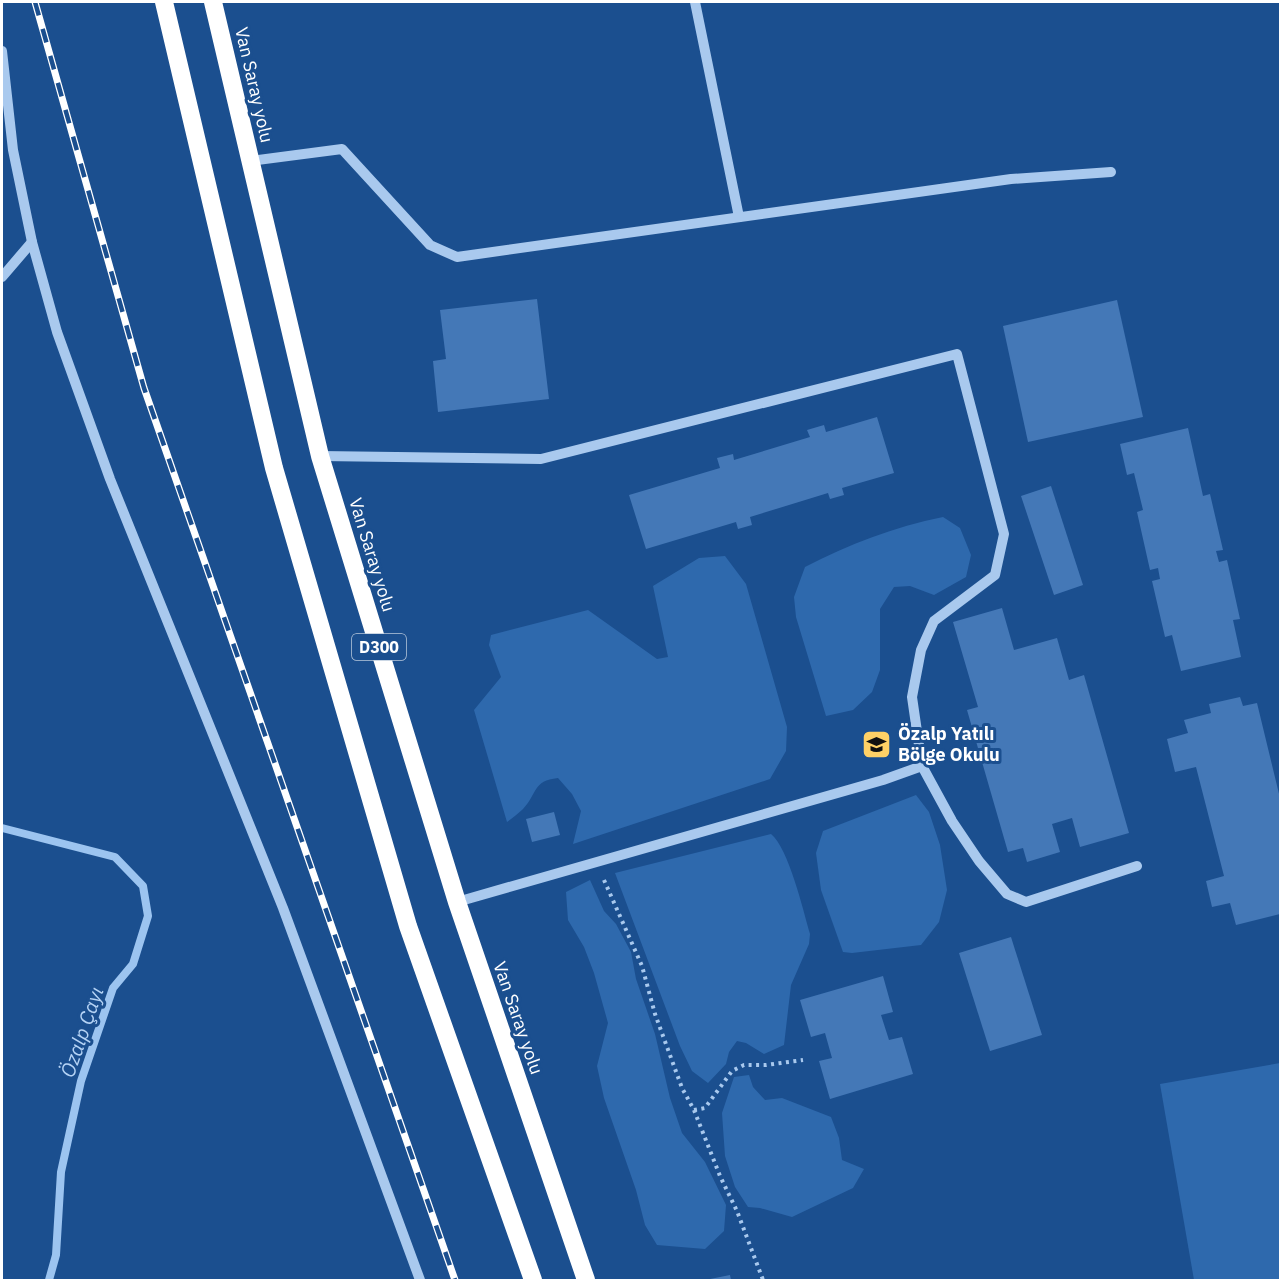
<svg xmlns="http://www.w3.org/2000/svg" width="1282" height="1282" font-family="'IBM Plex Sans',sans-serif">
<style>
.green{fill:#2e69ad}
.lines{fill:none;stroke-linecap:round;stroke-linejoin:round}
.stream{stroke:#9cc4f0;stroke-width:8}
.building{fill:#4478b7}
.path{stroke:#a9c9ee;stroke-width:4;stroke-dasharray:3 4.5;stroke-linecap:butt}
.minor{stroke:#a9c9ee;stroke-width:10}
.highway{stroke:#fff;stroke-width:18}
.rail-casing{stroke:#fff;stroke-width:7}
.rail{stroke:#1b4f8f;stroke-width:4.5;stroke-dasharray:14;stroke-linecap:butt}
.labels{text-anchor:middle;stroke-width:6;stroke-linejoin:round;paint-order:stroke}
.shield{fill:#1b4f8f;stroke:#bbcadd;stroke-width:1.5}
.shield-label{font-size:16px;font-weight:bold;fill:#fff}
.street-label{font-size:18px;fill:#fff;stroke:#1b4f8f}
.poi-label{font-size:18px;font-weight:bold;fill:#fff;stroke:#1b4f8f;text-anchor:start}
.water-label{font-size:20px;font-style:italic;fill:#b5d3f5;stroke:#1b4f8f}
</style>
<rect width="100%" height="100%" fill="#1b4f8f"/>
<g class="green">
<path d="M943,517L960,528L971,555L966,577L934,595L910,586L894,587L880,609V670L872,692L853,710L826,716L796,617L794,597L805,567C849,544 894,527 943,517Z"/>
<path d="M725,556L746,584L787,727L786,751L770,779L573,844L581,811L572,794L558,778C532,781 538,793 523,809C518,814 512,818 507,822L474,710L501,677L489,645L491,635L588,610L657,659L668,657L653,586L699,558Z"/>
<polygon points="916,795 929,812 940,845 947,890 939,922 921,945 852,953 843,952 821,890 816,853 823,831"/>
<path d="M771,834C789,849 803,910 810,934L809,944L791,985L784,1045L764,1054L746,1043L737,1041L729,1052L726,1064L708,1083L692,1071L680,1046L615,873Z"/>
<polygon points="590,880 604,911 616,924 631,952 636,979 655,1034 670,1098 682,1133 705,1162 726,1205 724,1231 705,1249 657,1245 645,1225 636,1190 604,1098 597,1066 608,1023 594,973 584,947 568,920 566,892"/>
<polygon points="1280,1063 1280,1280 1194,1280 1160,1084"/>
<polygon points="749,1075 753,1087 765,1100 782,1098 831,1117 839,1138 842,1160 864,1169 853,1188 792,1217 760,1208 748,1207 735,1187 725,1156 722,1113 734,1077"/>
</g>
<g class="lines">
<polyline class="stream" points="2,828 115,857 143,886 148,916 133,964 113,988 81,1081 61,1172 56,1255 49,1280"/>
</g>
<g class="building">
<polygon points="537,299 549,399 438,412 433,361 446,359 440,310"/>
<polygon points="1117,300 1143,417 1028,442 1003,326"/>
<polygon points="877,417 894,473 842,488 844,495 830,499 828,493 750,517 752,525 738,529 736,522 646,549 629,495 720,468 717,458 733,454 734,460 810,437 807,430 824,425 826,432"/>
<polygon points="1188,428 1203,496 1210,494 1223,550 1216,551 1219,562 1227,560 1240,619 1233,620 1241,657 1181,671 1172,635 1165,637 1152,581 1160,579 1158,568 1150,570 1137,512 1143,510 1134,473 1127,475 1120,444"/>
<polygon points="1051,486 1083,585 1054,595 1021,496"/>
<polygon points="1002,608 1014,650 1057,638 1069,680 1084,675 1129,833 1080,847 1072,818 1052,824 1060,852 1027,862 1023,848 1008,852 967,710 978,707 953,622"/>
<polygon points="1240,697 1243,706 1257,703 1280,798 1280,914 1236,925 1230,903 1212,907 1206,881 1224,876 1196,767 1175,772 1167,739 1188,733 1184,720 1211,713 1209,704"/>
<polygon points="554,812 560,835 532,842 526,819"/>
<polygon points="1011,937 1042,1035 990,1051 959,953"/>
<polygon points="883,976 893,1012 881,1015 889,1040 902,1037 913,1074 830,1099 819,1061 832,1058 825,1033 811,1037 800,1000"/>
<polygon points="730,1275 731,1280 710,1280 710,1279"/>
</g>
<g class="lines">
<g class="path">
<polyline points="604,880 642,966 655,1014 682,1088 694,1110 720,1176 737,1211 763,1280"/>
<polyline points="694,1110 705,1108 732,1071 744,1065 766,1065 803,1060"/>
</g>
<g class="minor">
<polyline points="695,2 739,217"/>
<polyline points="2,51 13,150 32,242 57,332 110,479 283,908 420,1280"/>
<polyline points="250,161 342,149 430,245 457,257 1011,179 1111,172"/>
<polyline points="2,277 32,242"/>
<polyline points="320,456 541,459 957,354 1004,534 995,575 934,621 921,650 912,697 922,766 883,780 457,902"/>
<polyline points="922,766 952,821 979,861 1007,894 1026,902 1137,866"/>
</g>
<g class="highway">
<polyline points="164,2 274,468 408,926 533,1280"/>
<polyline points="213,2 320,456 457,902 586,1280"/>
</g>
<defs>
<polyline id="rail" points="35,2 144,388 455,1280"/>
</defs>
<use href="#rail" class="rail-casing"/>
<use href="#rail" class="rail"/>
</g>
<defs>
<symbol id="school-square" viewBox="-11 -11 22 22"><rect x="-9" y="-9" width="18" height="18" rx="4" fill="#ffd166" stroke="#1b4f8f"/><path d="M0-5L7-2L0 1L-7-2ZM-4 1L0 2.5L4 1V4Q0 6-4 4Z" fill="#111"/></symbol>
</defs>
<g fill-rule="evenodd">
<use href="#school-square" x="860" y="728" width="33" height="33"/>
</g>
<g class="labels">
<rect class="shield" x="352" y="634" width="54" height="26" rx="4.5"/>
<g class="shield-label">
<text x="379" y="653">D300</text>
</g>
<g class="street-label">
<text transform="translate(254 85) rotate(77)" y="6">Van Saray yolu</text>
<text transform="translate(372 555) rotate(73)" y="6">Van Saray yolu</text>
<text transform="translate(518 1018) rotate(71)" y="6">Van Saray yolu</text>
</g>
<g class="poi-label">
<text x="898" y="740">Özalp Yatılı<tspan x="898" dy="21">Bölge Okulu</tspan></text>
</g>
<g class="water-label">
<text transform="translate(82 1032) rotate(-71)" y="7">Özalp Çayı</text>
</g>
</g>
<rect width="1282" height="1282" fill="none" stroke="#ffffff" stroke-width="6"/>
</svg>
